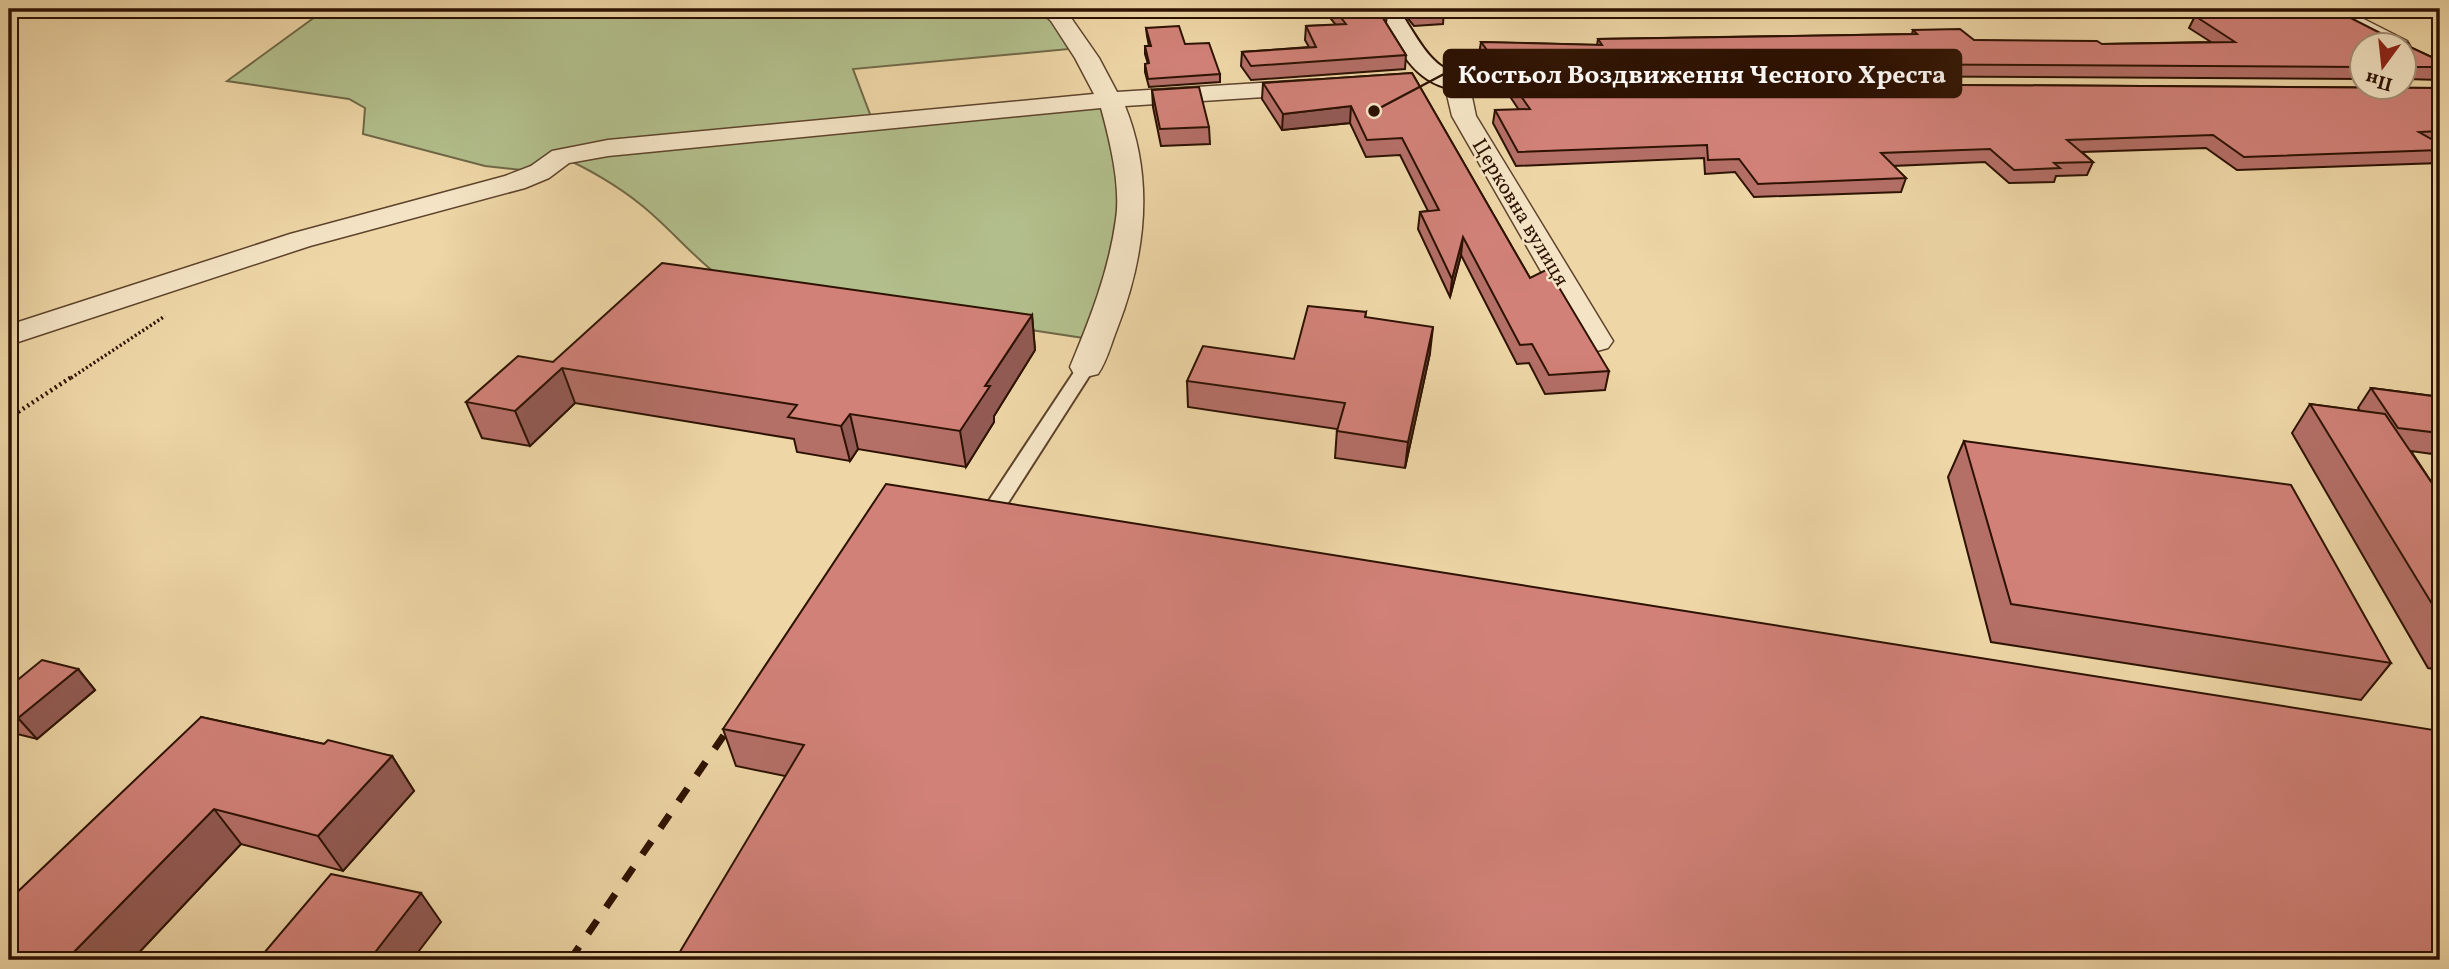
<svg xmlns="http://www.w3.org/2000/svg" width="2449" height="969" font-family="Vollkorn,serif">
<style>
.green{fill:#b2bf8c;stroke:#706847;stroke-width:2}
.lines{fill:none;stroke-linecap:round;stroke-linejoin:round}
.lane-casing{stroke:#5d432b;stroke-width:4}
.street-casing{stroke:#5d432b;stroke-width:3}
.secondary-casing{stroke:#2d1202;stroke-width:4}
.path-far2{stroke:#2d1202;stroke-width:2.5;stroke-dasharray:1 2.5;stroke-linecap:butt}
.path-far1{stroke:#2d1202;stroke-width:3.5;stroke-dasharray:2 2.5;stroke-linecap:butt}
.path{stroke:#2d1202;stroke-width:4.5;stroke-dasharray:2 3.5;stroke-linecap:butt}
.lane{fill:#f4e4c5;fill-rule:evenodd}
.street{fill:#f4e4c5;fill-rule:evenodd}
.secondary{fill:#f4e4c5;fill-rule:evenodd}
.rail{stroke:#2d1202;stroke-width:7;stroke-dasharray:16 16;stroke-linecap:butt}
.wall{fill:#b46f67;stroke:#2d1202;stroke-width:2}
.shaded-wall{fill:#925a54;stroke:#2d1202;stroke-width:2}
.building{fill:#d18178;stroke:#2d1202;stroke-width:2}
.labels{text-anchor:middle;stroke-width:5;stroke-linejoin:round;paint-order:stroke}
.far-street-label{font-size:21px;fill:#2d1202;stroke:#f4e4c5}
.leader{fill:none;stroke:#2d1202;stroke-width:2.5}
.callout-dot{fill:#2d1202;stroke:#f4e4c5;stroke-width:2.5}
.callout{fill:#2d1202;stroke:#2d1202;stroke-width:2.5}
.callout-label{font-size:26px;text-anchor:middle;font-weight:bold;fill:#fff}
</style>
<rect width="100%" height="100%" fill="#eed6a6"/>
<filter id="stains"><feTurbulence type="fractalNoise" baseFrequency=".00286" numOctaves="4"/><feColorMatrix values="0 0 0 0 .2 0 0 0 0 .09 0 0 0 0 .02 0 0 0 .5 -.17"/></filter>
<radialGradient id="worn" r=".72"><stop offset=".6" stop-color="#630" stop-opacity="0"/><stop offset="1" stop-color="#630" stop-opacity=".3"/></radialGradient>
<path class="green" d="M326,9H1049L1059,17L1080,48L853,69L873,122L1110,100L1127,162L1097,340L984,323L720,277C691,255 668,226 640,204C619,187 586,167 561,157L540,172L485,166L363,134L365,108L349,99L227,81Z"/>
<g class="lines">
<defs>
<polygon id="lane" points="1086,362 1095,367 1004,509 990,509 987,504 990,499 1080,363"/>
<g id="street">
<path d="M1038,9H1062L1067,12L1099,58L1117,92L1310,80L1318,82L1322,87L1318,92L1310,94L1125,106C1155,180 1145,257 1117,329C1111,344 1107,361 1098,374L1086,377L1074,374L1070,367C1090,319 1109,271 1116,219C1121,186 1110,141 1101,108L608,156L569,163L549,178L525,188L310,246L9,345V325L290,234L505,176L531,166L552,151L608,140L1094,94L1075,58L1051,21Z"/>
<polygon points="2317,9 2344,9 2407,41 2410,46 2404,52 2404,46 2381,46 2320,14"/>
<polygon points="1472,77 1480,79 1484,84 1472,97 1476,116 1613,341 1608,348 1597,351 1586,348 1581,341 1452,116 1447,95 1464,79"/>
</g>
<path id="secondary" d="M1376,9H1398C1411,27 1423,53 1441,66C1473,88 1525,78 1561,77L1570,80L1574,85L1570,90L1561,93C1521,93 1456,102 1423,76C1402,60 1390,30 1376,9Z"/>
</defs>
<use href="#lane" class="lane-casing"/>
<use href="#street" class="street-casing"/>
<use href="#secondary" class="secondary-casing"/>
<polyline class="path-far2" points="691,17 703,9"/>
<polyline class="path-far1" points="71,378 165,316"/>
<polyline class="path" points="9,418 73,376"/>
<use href="#lane" class="lane"/>
<use href="#street" class="street"/>
<use href="#secondary" class="secondary"/>
<polyline class="rail" points="570,960 735,719"/>
</g>
<g class="wall">
<polygon points="1323,9 1383,9 1387,14 1386,23 1406,55 1405,69 1251,80 1241,66 1242,52 1309,47 1305,40 1306,26 1336,25"/>
<polygon points="1400,9 1442,9 1444,11 1443,24 1414,26"/>
<polygon points="2195,16 2386,36 2440,61 2440,80 2405,79 2404,82 2404,46 2362,46 2362,79 1494,74 1479,54 1481,42 1597,45 1598,39 1912,34 1913,30 1974,40 2102,44 2211,42 2189,28"/>
<polygon points="1146,28 1185,44 1220,74 1220,82 1149,87 1145,72 1145,64 1148,64 1145,54 1145,46 1149,46 1147,36"/>
<polygon points="1412,73 1530,278 1609,371 1605,390 1545,394 1529,363 1517,364 1461,255 1450,297 1418,229 1420,212 1428,211 1400,155 1366,157 1350,123 1282,130 1262,99 1263,83"/>
<polygon points="1511,82 2440,88 2440,163 2237,170 2206,148 2082,152 2093,162 2087,175 2056,176 2054,182 2009,183 1985,162 1893,166 1906,178 1901,192 1754,197 1735,172 1705,174 1704,158 1516,166 1493,123 1495,110 1519,110 1509,95"/>
<polygon points="1152,90 1209,127 1210,144 1161,146 1153,107"/>
<polygon points="1366,312 1365,317 1430,353 1405,468 1335,458 1337,429 1188,407 1187,381 1294,359"/>
<polygon points="1032,315 1035,350 994,416 994,422 966,467 858,449 850,461 797,452 794,439 575,403 530,446 482,438 466,402 553,362"/>
<polygon points="2371,388 2440,397 2440,455 2411,451 2440,495 2440,670 2428,668 2292,433 2310,404 2360,411 2358,408"/>
<polygon points="1964,441 2391,663 2361,700 1991,642 1948,477"/>
<polygon points="78,669 95,690 37,739 9,732 9,687"/>
<polygon points="201,717 324,744 392,756 414,791 343,871 241,844 132,960"/>
<polygon points="723,729 2440,731 785,776 736,766"/>
</g>
<g class="shaded-wall">
<polygon points="1351,106 1350,123 1282,130 1283,114"/>
<polygon points="1463,237 1461,255 1450,297 1452,279"/>
<polygon points="1032,315 1035,350 994,416 994,422 966,467 960,431 985,386"/>
<polygon points="1433,327 1430,353 1405,468 1408,442"/>
<polygon points="562,368 575,403 530,446 515,411"/>
<polygon points="850,414 858,449 850,461 841,426"/>
<polygon points="78,669 95,690 37,739 18,718"/>
<polygon points="392,756 414,791 343,871 318,836"/>
<polygon points="214,809 241,844 132,960 66,960"/>
<polygon points="421,893 441,922 412,960 369,960"/>
</g>
<g class="building">
<polygon points="1334,9 1383,9 1387,14 1381,15 1406,55 1251,66 1242,52 1316,47 1306,26 1346,24"/>
<polygon points="1412,9 1442,9 1444,11 1416,13"/>
<polygon points="2341,13 2386,36 2395,37 2408,43 2410,47 2440,61 2440,67 2411,67 2409,73 2404,73 2404,46 2362,46 2362,67 1496,62 1481,42 1602,45 1598,39 1917,34 1913,30 1960,29 1974,40 2097,41 2102,44 2235,42 2195,16"/>
<polygon points="1179,26 1185,44 1209,43 1220,74 1148,79 1145,64 1149,63 1145,46 1151,46 1146,28"/>
<polygon points="1412,73 1530,278 1548,269 1609,371 1549,375 1532,344 1520,345 1463,237 1452,279 1420,212 1439,210 1402,138 1367,140 1351,106 1283,114 1263,83"/>
<polygon points="1511,82 2440,88 2440,131 2419,132 2440,144 2440,150 2244,157 2213,135 2067,140 2093,162 2054,163 2060,168 2014,170 1990,149 1881,153 1906,178 1758,184 1739,159 1708,160 1707,145 1518,152 1495,110 1530,109"/>
<polygon points="1199,87 1209,127 1160,129 1152,90"/>
<polygon points="662,263 1032,315 985,386 990,386 960,431 850,414 841,426 788,417 797,405 562,368 515,411 466,402 518,356 553,362"/>
<polygon points="1308,306 1366,312 1365,317 1433,327 1408,442 1337,431 1345,403 1187,381 1203,346 1294,359"/>
<polygon points="2371,388 2440,397 2440,433 2398,428"/>
<polygon points="2310,404 2385,414 2440,495 2440,617"/>
<polygon points="1964,441 2291,485 2391,663 2011,604"/>
<polygon points="886,484 2440,731 2440,960 675,960 804,745 723,729"/>
<polygon points="42,660 78,669 18,718 9,716 9,687"/>
<polygon points="201,717 324,744 328,740 392,756 318,836 214,809 66,960 9,960 9,900"/>
<polygon points="331,874 421,893 369,960 258,960"/>
</g>
<g class="labels">
<g class="far-street-label">
<text transform="translate(1521 212) rotate(59)" y="7">Церковна вулиця</text>
</g>
</g>
<path class="leader" d="M1374 111L1444 74"/>
<circle class="callout-dot" cx="1374" cy="111" r="7"/>
<rect class="callout" x="1444" y="50" width="517" height="47" rx="7"/>
<g class="callout-label">
<text x="1702" y="83">Костьол Воздвиження Чесного Хреста</text>
</g>
<rect width="2449" height="969" fill="none" stroke="#eed6a6" stroke-width="35"/>
<rect x="10" y="10" width="2428" height="948" fill="none" stroke="#2d1202" stroke-width="3.5"/>
<rect x="18" y="18" width="2414" height="934" fill="none" stroke="#2d1202" stroke-width="2"/>
<g transform="translate(2383 66) rotate(195)"><circle r="33" fill="#f4e4c5" stroke="#a49077" stroke-width="2"/>
<path d="M0-5L12 26L0 18L-12 26Z" fill="#8f2418"/>
<text y="-10" font-size="19" font-weight="bold" text-anchor="middle" fill="#2d1202">Пн</text>
</g>
<rect width="100%" height="100%" filter="url(#stains)"/>
<rect width="100%" height="100%" fill="url(#worn)"/>
</svg>
